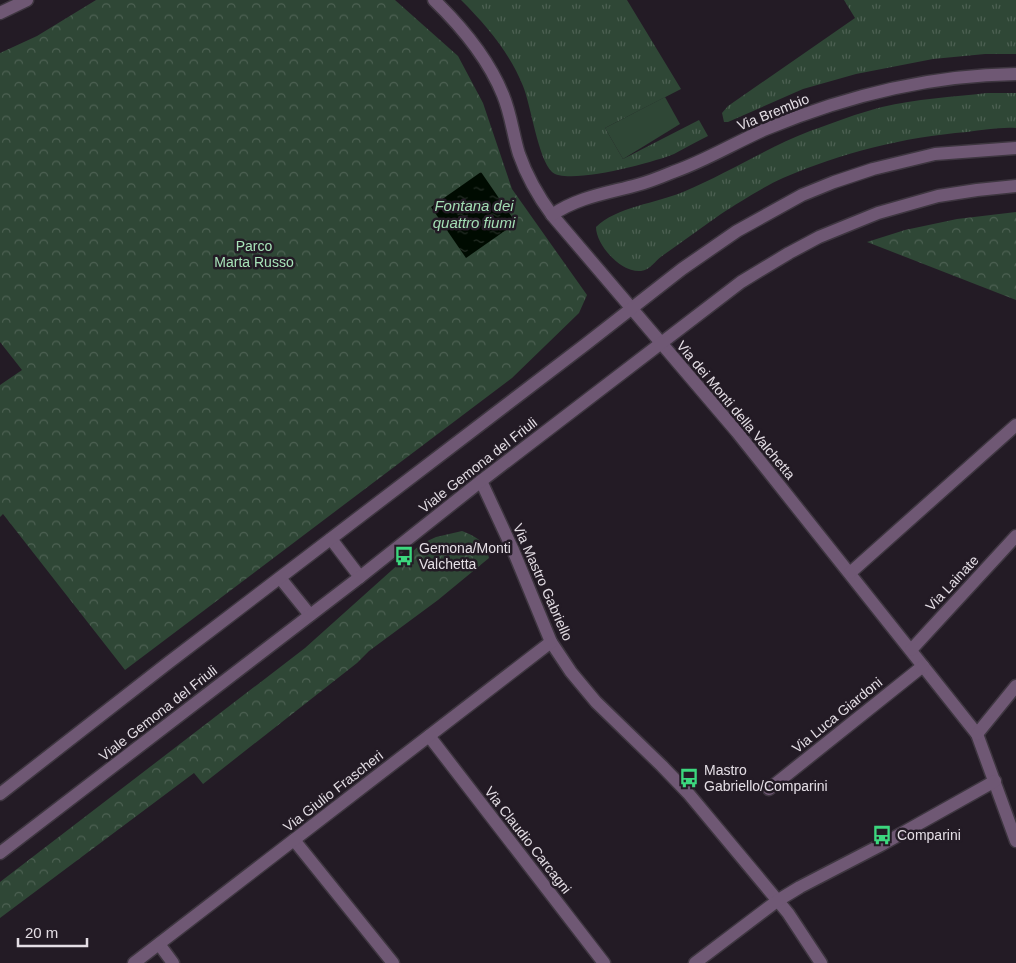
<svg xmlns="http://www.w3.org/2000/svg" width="1016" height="963" font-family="Arial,sans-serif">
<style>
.grass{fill:url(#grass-tufts)}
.park{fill:url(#park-crowns)}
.garden{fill:#2f4736}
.water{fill:url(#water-ripples)}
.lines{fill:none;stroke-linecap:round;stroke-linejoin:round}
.street-casing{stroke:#3e3640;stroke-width:15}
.street{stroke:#6f5874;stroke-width:12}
.labels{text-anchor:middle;stroke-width:5;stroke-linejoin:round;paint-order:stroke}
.street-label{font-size:14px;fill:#e4dee5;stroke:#231b25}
.park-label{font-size:14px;fill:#a8e4b9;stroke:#231b25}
.poi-label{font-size:14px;fill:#e4dee5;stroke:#231b25;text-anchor:start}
.water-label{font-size:15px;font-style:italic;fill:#a3deb4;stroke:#231b25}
</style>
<defs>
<pattern id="grass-tufts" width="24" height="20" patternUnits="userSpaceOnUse" patternTransform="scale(1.25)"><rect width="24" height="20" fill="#2f4736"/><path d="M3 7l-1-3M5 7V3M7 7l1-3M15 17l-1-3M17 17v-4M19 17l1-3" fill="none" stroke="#4d6153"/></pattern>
<pattern id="park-crowns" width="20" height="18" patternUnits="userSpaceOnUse" patternTransform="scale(1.25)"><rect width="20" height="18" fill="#2f4736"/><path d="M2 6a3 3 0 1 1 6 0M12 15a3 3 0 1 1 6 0" fill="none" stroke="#4d6153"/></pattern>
<pattern id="water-ripples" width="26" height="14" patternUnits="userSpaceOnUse" patternTransform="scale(1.25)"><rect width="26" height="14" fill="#000b01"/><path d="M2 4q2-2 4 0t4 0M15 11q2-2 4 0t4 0" fill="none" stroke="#252e26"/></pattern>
</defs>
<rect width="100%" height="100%" fill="#231b25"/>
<g class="grass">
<path d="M461,0H627L681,89L605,128L623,159L699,120L708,136C696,142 685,148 674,154C655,162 567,186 552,172C538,159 531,105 523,86C510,53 486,25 461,0Z"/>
<polygon points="844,0 1016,0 1016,54 985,54 933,59 856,74 803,89 728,122 724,122 722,113 728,106 855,18"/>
<path d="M987,93H1016V128C1000,127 983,130 967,132C904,137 841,153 783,178C765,186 738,203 721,214C701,228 682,242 662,256C655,261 650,270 641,271C621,273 596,245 596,227C616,207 657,203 683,192C726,174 766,148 810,131C833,123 858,113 882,107C916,99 952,97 987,93Z"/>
</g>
<g class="park">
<polygon points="96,0 395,0 458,56 483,103 512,189 587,295 579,313 512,378 125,670 3,514 0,517 0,385 22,370 0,342 0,53 37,36"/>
<polygon points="1016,212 1016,300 867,242 905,230 957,219"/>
<path d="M462,531C477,537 486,542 489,558L438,600L369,651L357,663L203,784L194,773L0,918V882L305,648L421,544L436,537Z"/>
</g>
<polygon class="garden" points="665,97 680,124 623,159 605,128"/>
<polygon class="water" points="481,172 516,223 466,258 431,207"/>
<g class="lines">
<defs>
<g id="street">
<path d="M434,0C463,28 488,58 503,95C511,114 513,135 519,154C527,177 538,196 552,215L737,432L977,734L1016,841"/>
<polyline points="0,13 27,0"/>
<path d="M552,215C578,197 608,193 637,185C649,182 661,177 673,172C705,161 734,143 766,129C846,96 929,75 1016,74"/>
<polyline points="481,481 513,550 551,642 571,672 596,702 662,766 688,793 788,913 821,963"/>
<polyline points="331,539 360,577"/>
<polyline points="850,573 1016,425"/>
<polyline points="280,578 310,615"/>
<polyline points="911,650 1016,536"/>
<polyline points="977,734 1016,686"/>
<polyline points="429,736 604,963"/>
<polyline points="769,789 923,666"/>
<polyline points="0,794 168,663 586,344 682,269 737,231 802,195 834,182 873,169 935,154 1016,148"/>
<polyline points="294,840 393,963"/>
<polyline points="0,853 360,577 481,481 741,282 789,253 819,237 878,213 938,196 977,190 1016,186"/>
<polyline points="159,944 173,963"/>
<polyline points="134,963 551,642"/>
<polyline points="695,963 777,901 800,887 881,845 995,781"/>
</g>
</defs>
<use href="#street" class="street-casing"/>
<use href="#street" class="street"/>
</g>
<defs>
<symbol id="bus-bare" viewBox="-9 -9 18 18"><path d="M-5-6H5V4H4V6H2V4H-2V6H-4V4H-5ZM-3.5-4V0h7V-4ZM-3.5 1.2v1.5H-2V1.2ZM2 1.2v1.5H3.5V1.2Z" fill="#3cd77e" stroke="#231b25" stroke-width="2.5" paint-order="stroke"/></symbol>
</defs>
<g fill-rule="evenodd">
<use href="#bus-bare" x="390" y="542" width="28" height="28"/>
<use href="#bus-bare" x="675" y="764" width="28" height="28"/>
<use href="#bus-bare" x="868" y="821" width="28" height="28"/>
</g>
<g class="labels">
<g class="street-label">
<text transform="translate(773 112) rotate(-22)" y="5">Via Brembio</text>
<text transform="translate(736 410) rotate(50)" y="5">Via dei Monti della Valchetta</text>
<text transform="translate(478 465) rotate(-38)" y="5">Viale Gemona del Friuli</text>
<text transform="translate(543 582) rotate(66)" y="5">Via Mastro Gabriello</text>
<text transform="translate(952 583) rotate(-47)" y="5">Via Lainate</text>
<text transform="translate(158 713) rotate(-38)" y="5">Viale Gemona del Friuli</text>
<text transform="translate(837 715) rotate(-39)" y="5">Via Luca Giardoni</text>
<text transform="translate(333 791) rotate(-38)" y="5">Via Giulio Frascheri</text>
<text transform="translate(528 840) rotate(52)" y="5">Via Claudio Carcagni</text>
</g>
<g class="park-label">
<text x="254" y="251">Parco<tspan x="254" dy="16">Marta Russo</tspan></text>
</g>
<g class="poi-label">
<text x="419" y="553">Gemona/Monti<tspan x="419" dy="16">Valchetta</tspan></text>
<text x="704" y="775">Mastro<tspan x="704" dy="16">Gabriello/Comparini</tspan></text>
<text x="897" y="840">Comparini</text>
</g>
<g class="water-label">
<text x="474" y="211">Fontana dei<tspan x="474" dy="17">quattro fiumi</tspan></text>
</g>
</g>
<path d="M18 938v8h69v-8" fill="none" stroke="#e4dee5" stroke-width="2.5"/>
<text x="25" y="938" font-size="15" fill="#e4dee5" stroke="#231b25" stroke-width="4" paint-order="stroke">20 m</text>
</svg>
